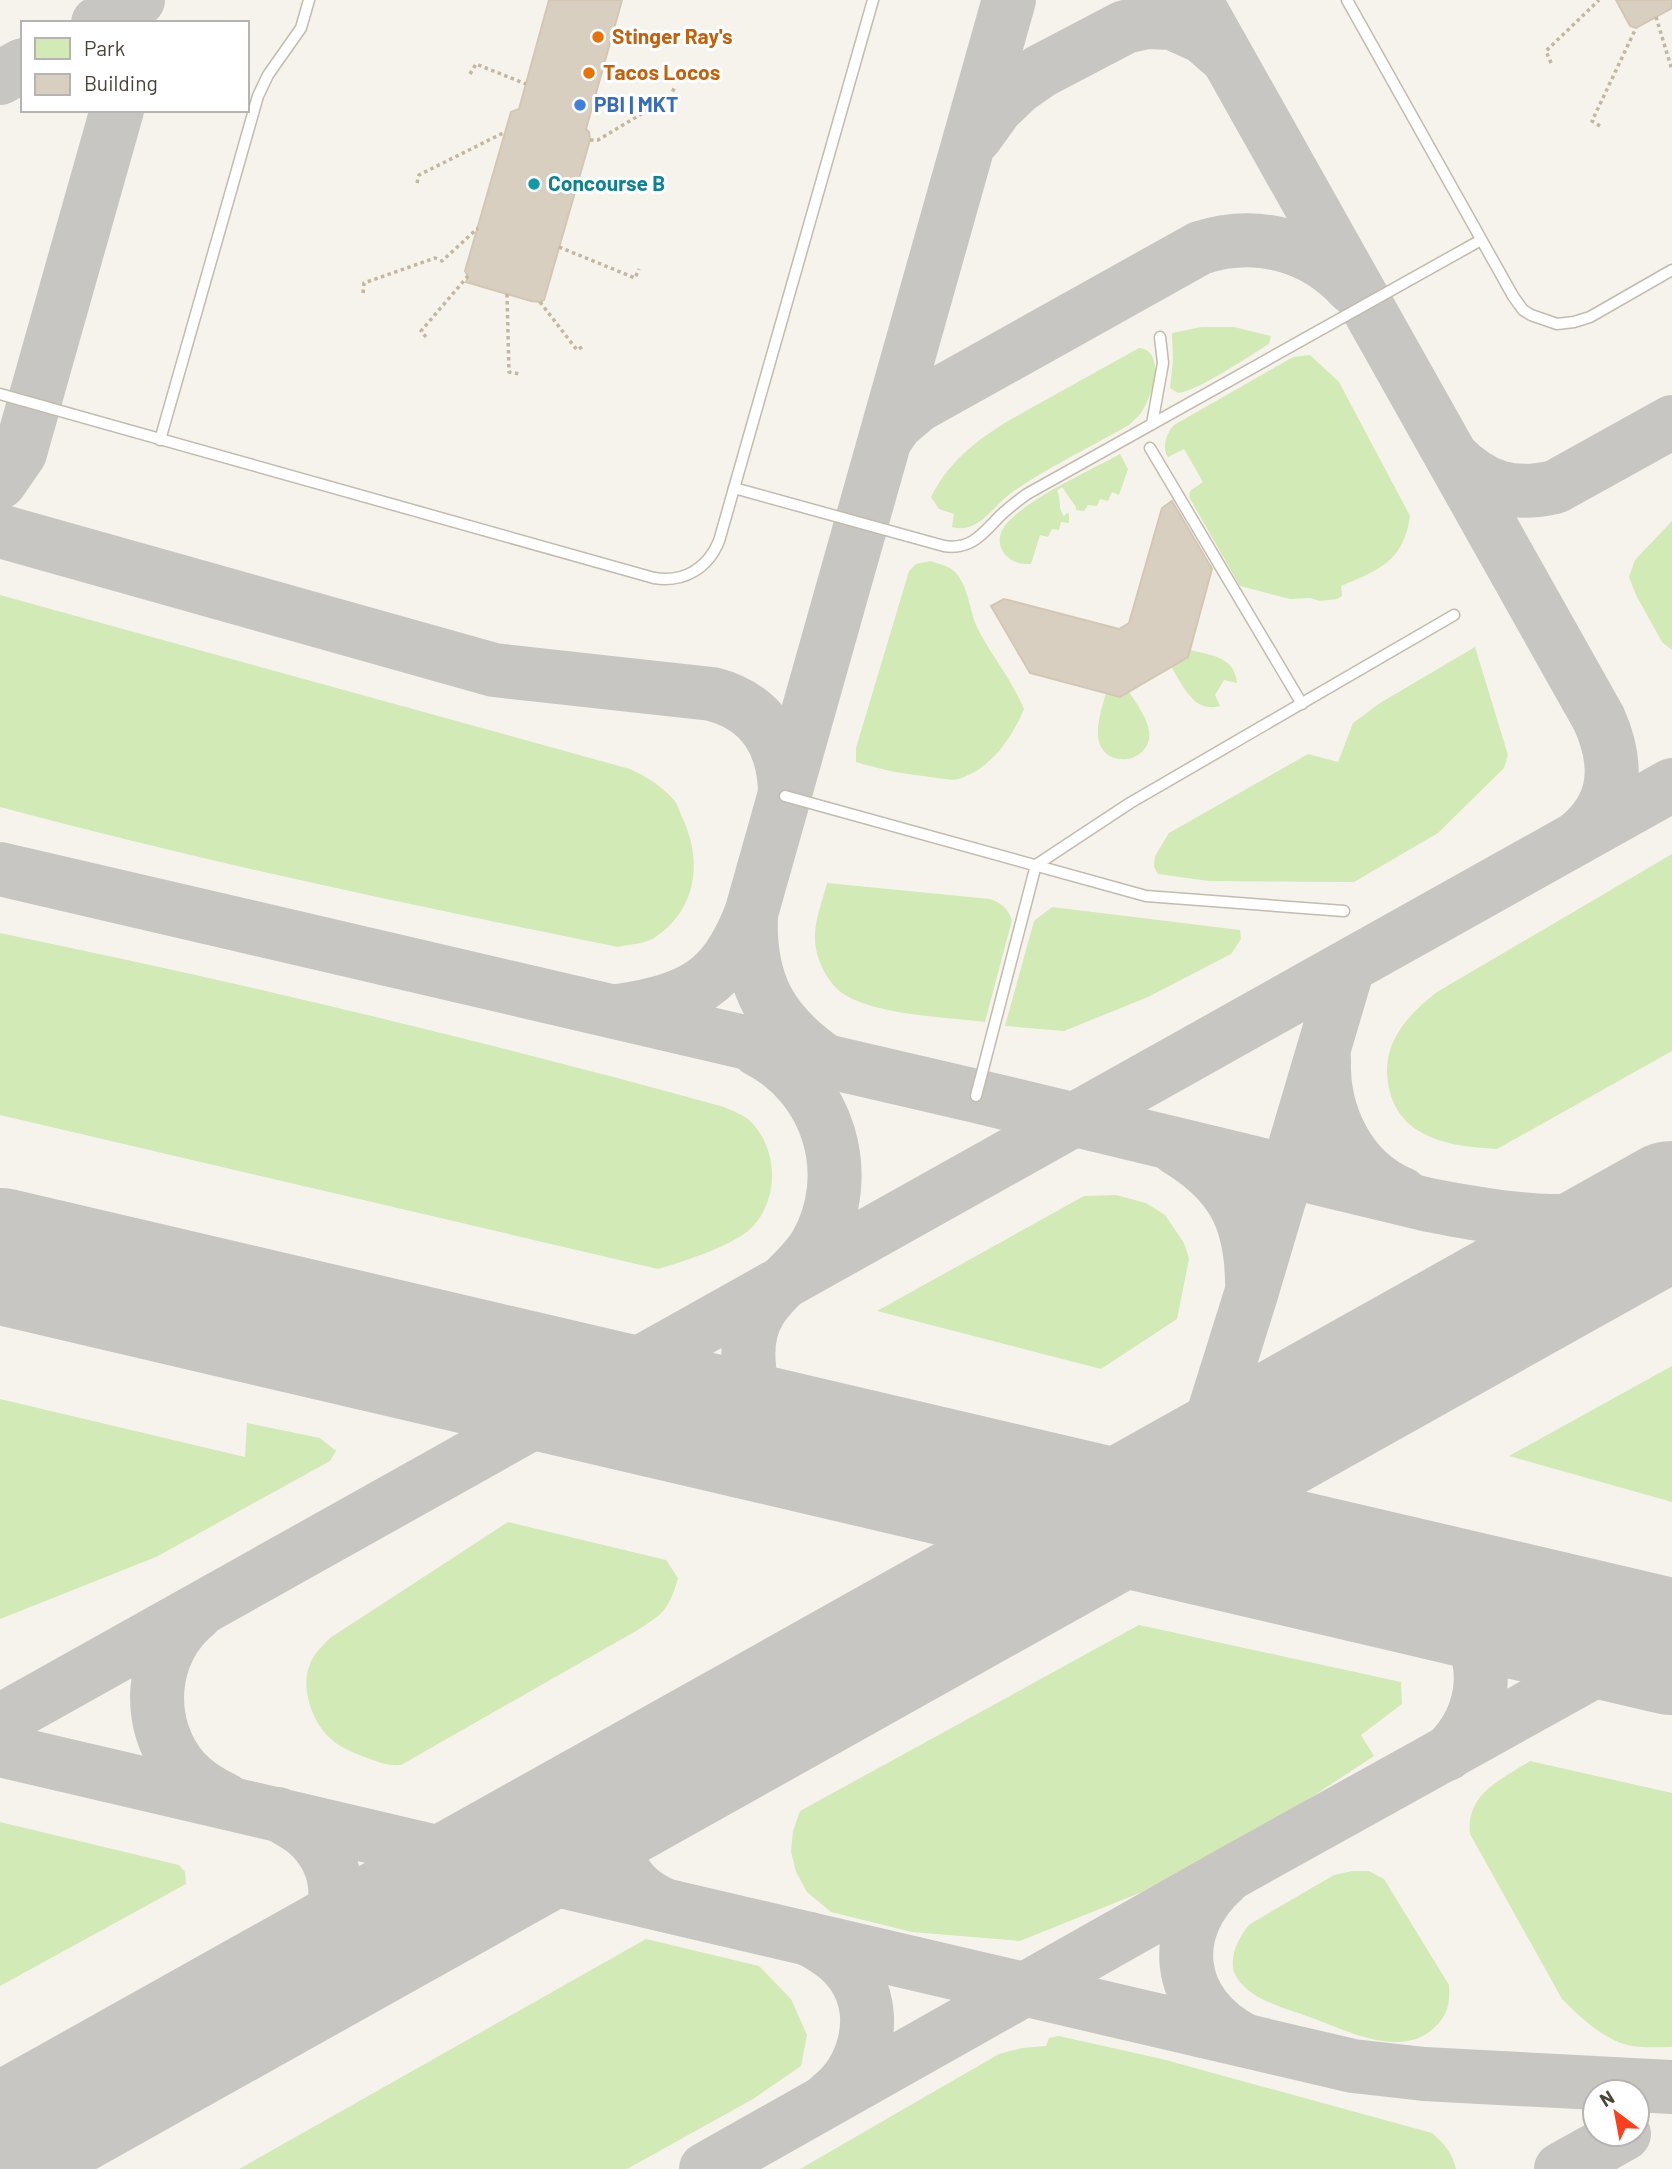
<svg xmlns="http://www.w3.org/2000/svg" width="1672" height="2169" font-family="Barlow,sans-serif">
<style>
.green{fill:#d2eab5}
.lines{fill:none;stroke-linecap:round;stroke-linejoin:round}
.taxiway{stroke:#c8c6c3;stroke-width:54}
.runway{stroke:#c8c6c3;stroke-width:136}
.building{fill:#d8cfc1;stroke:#d3c7b4;stroke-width:2}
.service-casing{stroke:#c2bbae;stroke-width:13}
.path{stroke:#c4b79f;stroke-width:3.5;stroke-dasharray:3.5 3.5;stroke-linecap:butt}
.service{stroke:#fff;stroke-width:10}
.food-dot{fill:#e8710a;stroke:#fff;stroke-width:2.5}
.shop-dot{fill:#3f7fe0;stroke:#fff;stroke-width:2.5}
.culture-dot{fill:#0f9aa8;stroke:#fff;stroke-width:2.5}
.labels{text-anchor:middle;stroke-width:6;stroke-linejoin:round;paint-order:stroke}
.food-label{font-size:21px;font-weight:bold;fill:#c56008;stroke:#fff;text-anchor:start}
.shop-label{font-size:21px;font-weight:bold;fill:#366cbe;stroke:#fff;text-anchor:start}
.culture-label{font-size:21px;font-weight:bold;fill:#0d838f;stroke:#fff;text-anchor:start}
</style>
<rect width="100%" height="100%" fill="#f6f3ec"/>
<g class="green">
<path d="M1202,327H1234L1271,336L1269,344C1249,356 1198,391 1178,393L1170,388L1173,361L1172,333Z"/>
<path d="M1139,348C1167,351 1152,398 1141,413C1138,417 1133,421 1129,425C1091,447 1050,466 1014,491C994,504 979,535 952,527L954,514L939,509L931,497C956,447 1002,424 1049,398C1079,381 1109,365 1139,348Z"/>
<path d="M1310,355L1339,382L1410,516C1404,561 1379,570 1341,586L1342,596L1337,599L1320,601L1310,598L1290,599L1240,586L1189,497L1190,491L1203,482L1184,449L1168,457C1161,448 1167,432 1174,425L1293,357Z"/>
<path d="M1120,454L1128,469L1119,495L1112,492L1108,501L1100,499L1097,506L1088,505L1084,511L1076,510V507L1062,487L1057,491C1062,500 1057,507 1064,516L1067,513L1069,514V523L1061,522L1059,530L1052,529L1048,537L1040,535L1031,564C1005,566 989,542 1008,522C1031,497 1089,471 1120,454Z"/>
<polygon points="1672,521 1672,650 1662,642 1636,595 1629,577 1635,560"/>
<path d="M930,561C938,564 948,565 955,572C970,588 969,614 980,633C994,659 1013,682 1024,709C1012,738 990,770 958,779C950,781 939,778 931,777C904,774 882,770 856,762V748L909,571L916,564Z"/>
<path d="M0,595L630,769C647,777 662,786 674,800C678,805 680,813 683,819C703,863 696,911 654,938C645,944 628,944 618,947C411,905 204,862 0,807Z"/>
<polygon points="1475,647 1508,755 1504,768 1438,833 1354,882 1209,881 1158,874 1154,867 1155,856 1169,833 1308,754 1338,762 1353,723 1380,703"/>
<path d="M1190,650C1211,655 1235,657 1237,683L1224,680L1215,695L1220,706C1194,714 1183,685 1171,667L1188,658Z"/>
<path d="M1129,692C1136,703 1147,717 1149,731C1153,761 1108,771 1099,742C1095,727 1102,708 1106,693L1120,697Z"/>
<path d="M1672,854V1051L1497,1149C1468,1147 1439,1145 1414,1128C1403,1120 1393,1106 1390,1092C1378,1047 1404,1018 1437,992Z"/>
<path d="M827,883L990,899C1003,904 1007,908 1012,920L985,1022C947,1017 873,1015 842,993C826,981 814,956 815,936C815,919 823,899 827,883Z"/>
<polygon points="1052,907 1240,930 1241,939 1231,954 1148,997 1064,1031 1005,1026 1034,921"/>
<path d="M0,933C243,983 485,1041 724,1107C731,1110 741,1114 748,1119C780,1148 780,1203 748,1231C728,1247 683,1262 658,1269L0,1115Z"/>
<polygon points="1116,1195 1146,1203 1165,1215 1184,1243 1189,1259 1177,1319 1101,1369 877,1311 1084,1196"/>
<polygon points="1672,1366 1672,1502 1509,1456"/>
<polygon points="0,1399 245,1457 247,1423 320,1438 336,1451 330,1461 156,1557 0,1619"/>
<path d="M508,1522L666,1560L678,1578C669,1610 663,1614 636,1631L401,1765C387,1766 378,1762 365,1757C354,1753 339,1747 331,1739C312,1723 300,1687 310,1664C314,1654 322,1646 330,1638Z"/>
<polygon points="1139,1625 1401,1682 1402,1704 1361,1735 1374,1756 1295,1808 1195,1866 1142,1892 1020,1941 912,1932 831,1912 807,1892 796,1872 791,1851 793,1831 800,1811"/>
<path d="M1530,1761L1672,1793V2047C1659,2047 1645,2048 1632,2046C1605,2041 1581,2018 1562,1999L1470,1834C1466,1793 1501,1780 1530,1761Z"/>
<polygon points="0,1822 179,1865 185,1872 186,1884 0,1986"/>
<path d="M1352,1871H1369L1384,1879L1449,1985C1450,2004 1448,2015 1434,2028C1400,2059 1348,2031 1312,2018C1287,2008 1253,2002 1237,1978C1226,1962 1238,1937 1250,1924L1334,1875Z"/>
<polygon points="646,1939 759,1966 791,1999 807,2035 801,2066 753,2099 627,2169 239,2169"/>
<path d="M1059,2036L1162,2059L1432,2133C1444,2143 1453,2154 1456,2169H800L999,2054L1022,2048L1046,2046L1049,2038Z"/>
</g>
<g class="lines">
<g class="taxiway">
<path d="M1195,0L1599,719C1619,764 1618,805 1577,838"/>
<polyline points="98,23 138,0"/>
<polyline points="0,78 23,65"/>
<polyline points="976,136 996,108 1018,87 1041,71 1125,27 1147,22 1172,23 1203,37 1226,57"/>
<path d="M885,440L896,424L917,406L1200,248C1255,230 1312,244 1352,287"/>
<path d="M1452,457C1483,488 1512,497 1555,487L1672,422"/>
<polyline points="0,482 20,453 117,110"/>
<path d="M0,531L494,670L712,694C763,707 785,745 785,795"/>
<path d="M0,869L976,1096L1429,1205C1516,1222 1586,1232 1672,1201"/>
<path d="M619,1011C691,999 723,985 751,914"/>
<path d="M758,1050C829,1086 856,1175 816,1245C801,1270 775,1286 760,1310C740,1342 747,1396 773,1425C784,1436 800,1441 815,1447"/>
<path d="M1324,1059C1322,1114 1349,1172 1402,1194"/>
<path d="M827,1062C771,1024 748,983 751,914L1009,0"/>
<path d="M1176,1148C1231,1181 1251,1218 1252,1281"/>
<path d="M1120,1518C1162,1490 1184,1474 1209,1428L1252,1291L1348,967"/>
<path d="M1419,1588C1431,1596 1444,1603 1454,1614C1494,1655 1487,1715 1447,1754"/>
<path d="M196,1614C149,1652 144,1725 184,1771C195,1783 209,1792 224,1799"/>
<polyline points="0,1721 1672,785"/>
<polyline points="0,1750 1353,2066 1424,2074 1672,2087"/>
<path d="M632,1791C604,1838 613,1882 664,1905"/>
<path d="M278,1814C287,1820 298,1825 306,1832C353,1873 336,1926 309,1972"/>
<polyline points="462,1849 511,1842 564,1829"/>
<path d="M1224,1879C1167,1930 1175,2004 1244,2040"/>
<path d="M809,1939C830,1950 847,1962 858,1983C878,2021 863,2072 830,2097"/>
<polyline points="706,2169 1229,1874 1672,1628"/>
<polyline points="1561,2169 1624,2134"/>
</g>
<g class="runway">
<polyline points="0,1256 1672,1647"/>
<polyline points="0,2145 1672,1209"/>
</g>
</g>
<g class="building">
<polygon points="549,0 622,0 586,129 589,132 590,140 544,300 540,302 531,301 466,282 468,276 465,271 511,112 519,109"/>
<polygon points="1616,0 1672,0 1672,8 1636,28 1630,26"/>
<polygon points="1172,501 1212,569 1188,657 1120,697 1030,673 991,606 1004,599 1119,629 1129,623 1162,508"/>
</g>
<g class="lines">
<defs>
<g id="service">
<polyline points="1347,0 1513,296 1523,310 1531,315 1557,324 1574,322 1590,317 1672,270"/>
<path d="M0,394L654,578C684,583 708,568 719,541L873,0"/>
<polyline points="1152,424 1163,363 1160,337"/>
<polyline points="160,440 258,96 268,75 301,28 309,0"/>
<polyline points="1150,448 1302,704"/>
<path d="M734,488L944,546C969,550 981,536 996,520C1005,510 1016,502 1027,494L1481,240"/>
<polyline points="785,796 1146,896 1344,911"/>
<polyline points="976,1096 1036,865 1130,803 1454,615"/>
</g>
</defs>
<use href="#service" class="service-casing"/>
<g class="path">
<polyline points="1656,17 1672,70"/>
<polyline points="1551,63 1546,51 1599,0"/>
<polyline points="470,74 476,64 526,84"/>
<polyline points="1600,126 1592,121 1636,28"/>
<polyline points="590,140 598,140 671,96 674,88"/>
<polyline points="417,183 419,175 501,134 505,133"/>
<polyline points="559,247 635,278 639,269"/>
<polyline points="363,293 364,283 435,258 442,261 478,228"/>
<polyline points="507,294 509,372 520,374"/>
<polyline points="540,302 577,350 585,345"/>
<polyline points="426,337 421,331 468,276"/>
</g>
<use href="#service" class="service"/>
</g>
<g class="food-dot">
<circle cx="598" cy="37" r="7"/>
<circle cx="589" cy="73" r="7"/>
</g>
<circle class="shop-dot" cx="580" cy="105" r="7"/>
<circle class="culture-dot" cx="534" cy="184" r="7"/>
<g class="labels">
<g class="food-label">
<text x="612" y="44">Stinger Ray's</text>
<text x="603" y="80">Tacos Locos</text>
</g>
<g class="shop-label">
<text x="594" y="112">PBI | MKT</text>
</g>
<g class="culture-label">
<text x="548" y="191">Concourse B</text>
</g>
</g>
<rect x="21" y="21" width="228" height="91" fill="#ffffff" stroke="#b7b4b0" stroke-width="2"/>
<rect x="35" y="38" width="35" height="21" fill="#d2eab5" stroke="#b7b4b0" stroke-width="2"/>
<text x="84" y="56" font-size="21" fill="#4b4439">Park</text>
<rect x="35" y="74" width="35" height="21" fill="#d8cfc1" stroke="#b7b4b0" stroke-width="2"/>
<text x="84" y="91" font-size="21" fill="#4b4439">Building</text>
<g transform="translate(1616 2113) rotate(328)"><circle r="33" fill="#ffffff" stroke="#b7b4b0" stroke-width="2"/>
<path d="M0-5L12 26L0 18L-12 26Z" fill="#fc3f1d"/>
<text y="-10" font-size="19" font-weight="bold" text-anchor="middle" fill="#4b4439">N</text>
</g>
</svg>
